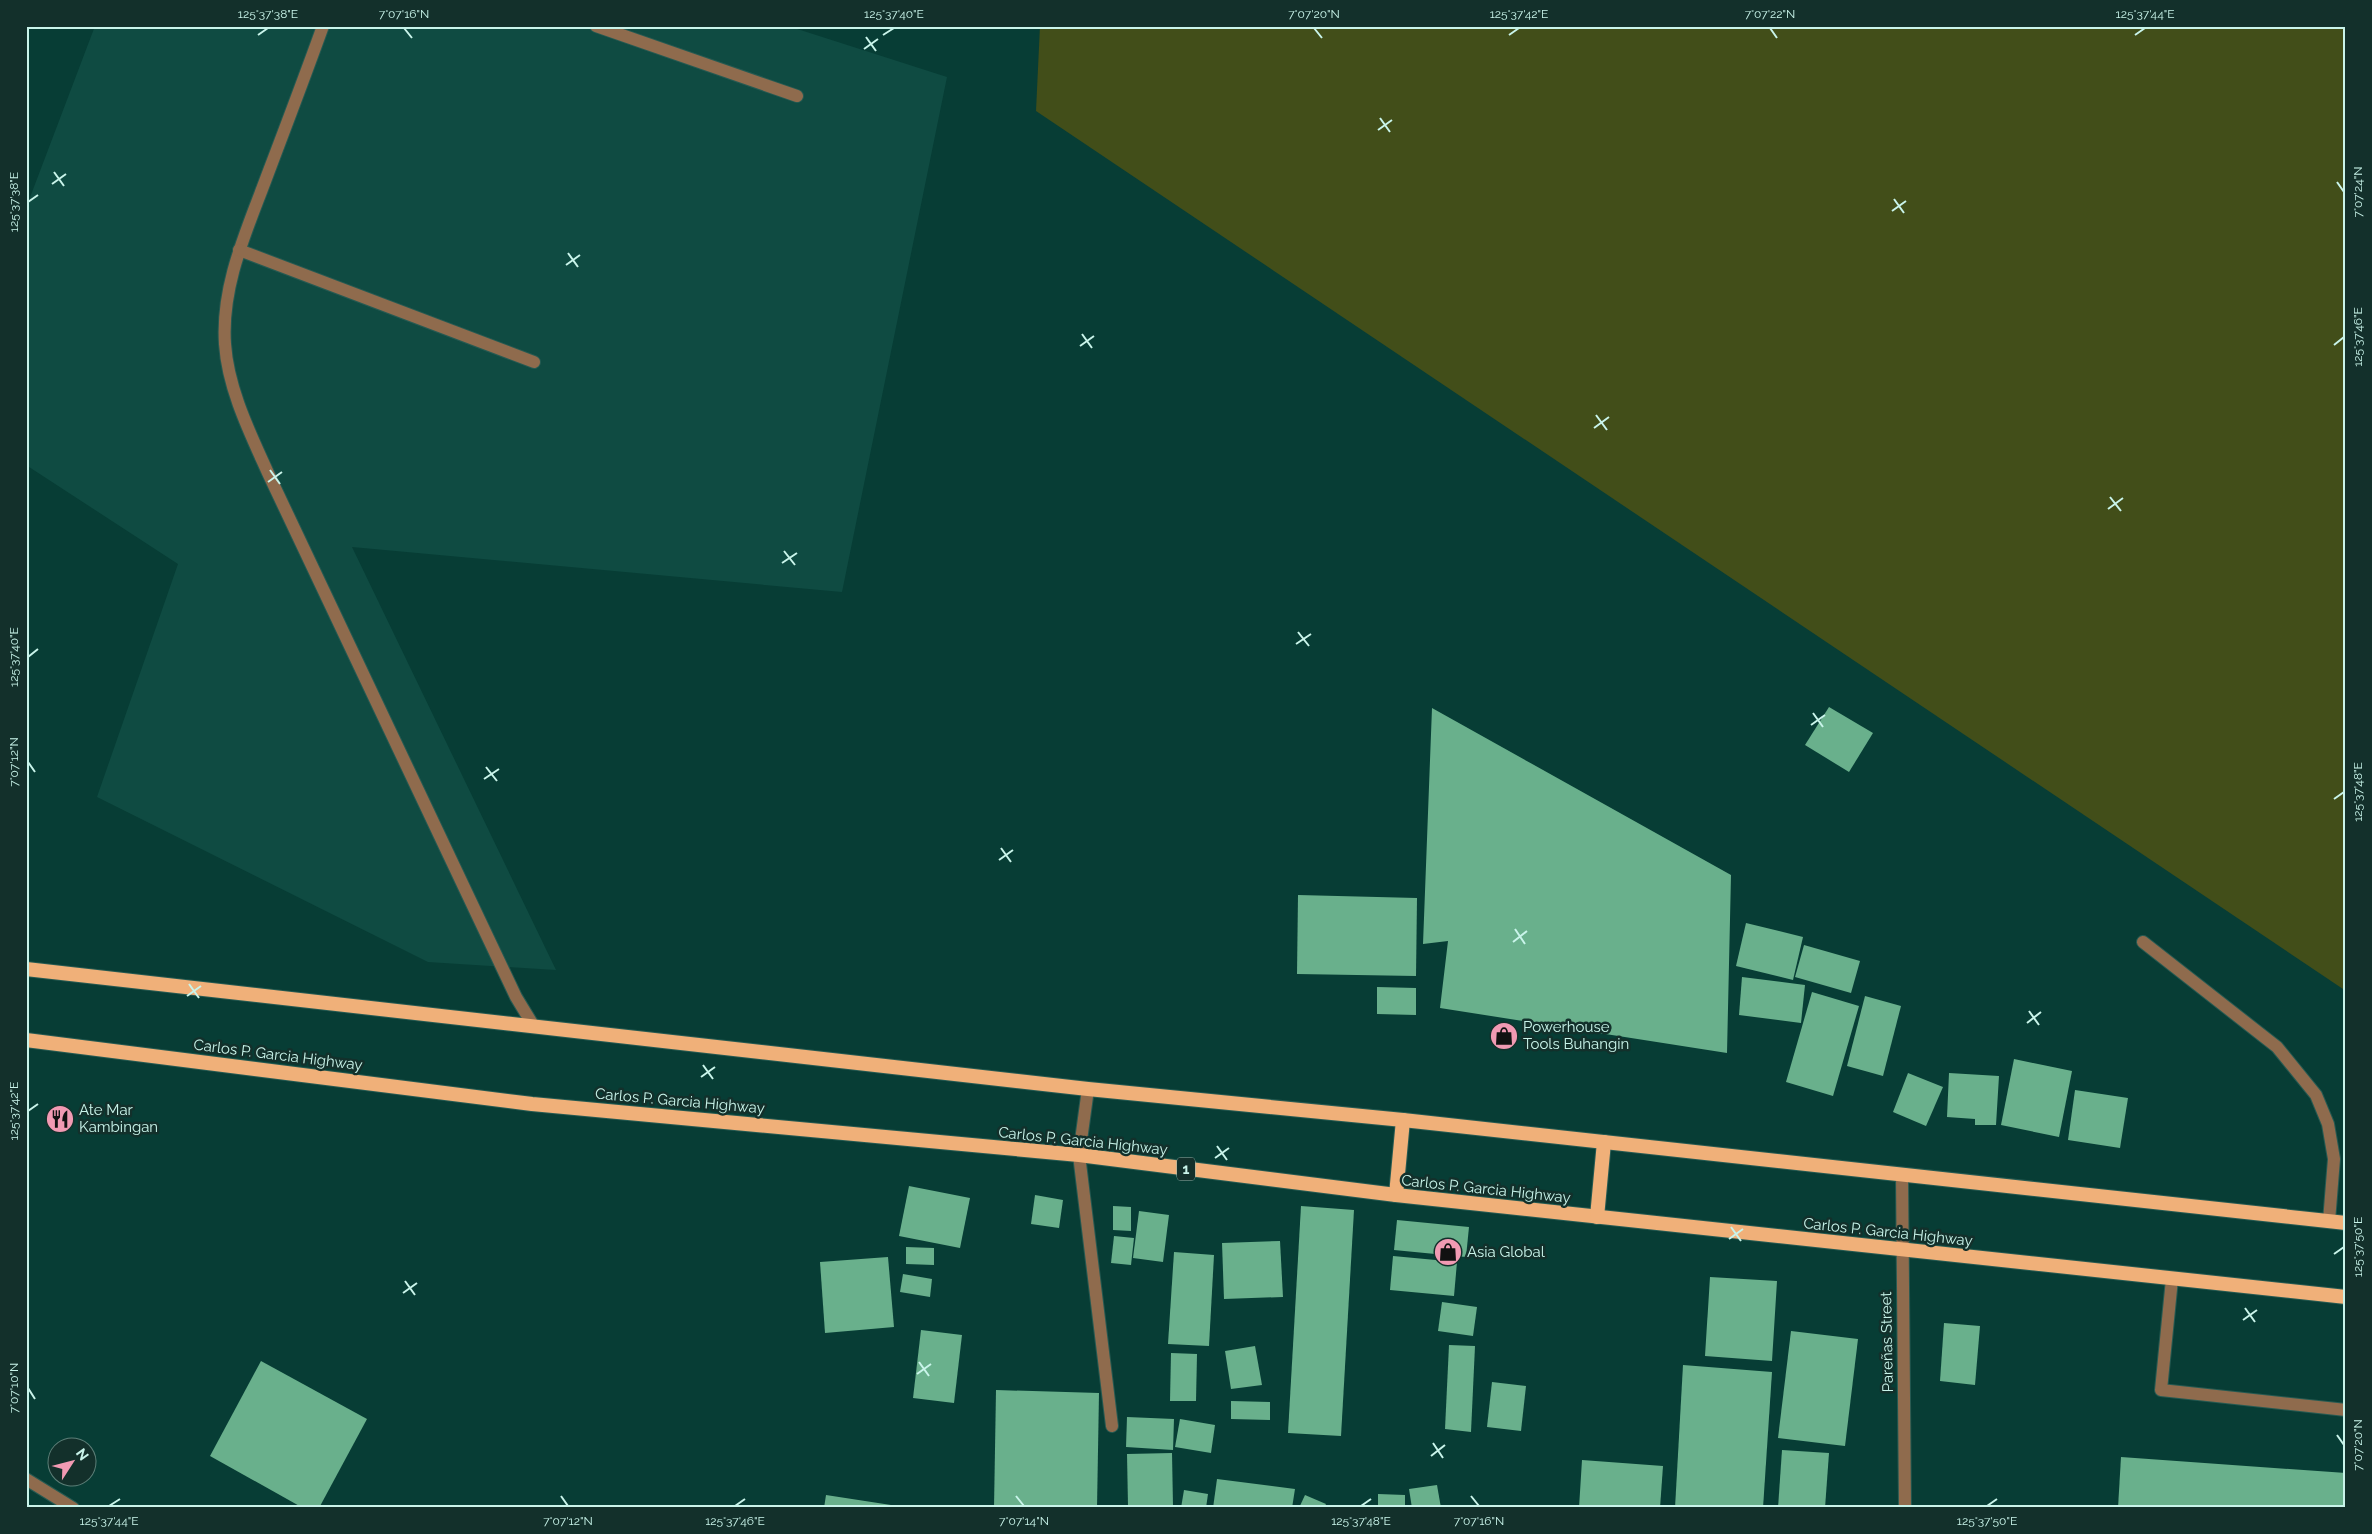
<svg xmlns="http://www.w3.org/2000/svg" width="2372" height="1534" font-family="Raleway,sans-serif">
<style>
.built{fill:#0f4b42}
.green{fill:#424e19}
.building{fill:#69b08c}
.lines{fill:none;stroke-linecap:round;stroke-linejoin:round}
.service-casing{stroke:#265a52;stroke-width:14}
.minor-casing{stroke:#265a52;stroke-width:14}
.trunk-casing{stroke:#265a52;stroke-width:16}
.service{stroke:#8f6b4d;stroke-width:12}
.minor{stroke:#8f6b4d;stroke-width:12}
.trunk{stroke:#f0b079;stroke-width:14}
.ticks{fill:none;stroke:#c9f4ea;stroke-width:2}
.labels{text-anchor:middle;stroke-width:5;stroke-linejoin:round;paint-order:stroke}
.shield{fill:#13302b;stroke:#92b9b1;stroke-width:1}
.shield-label{font-size:14px;font-weight:bold;fill:#c9f4ea}
.poi-label{font-size:15px;fill:#c9f4ea;stroke:#13302b;text-anchor:start}
.street-label{font-size:15px;fill:#c9f4ea;stroke:#13302b}
.neatline{fill:none;stroke:#c9f4ea;stroke-width:2}
.ticks-label{font-size:12px;text-anchor:middle;fill:#c9f4ea}
</style>
<rect width="100%" height="100%" fill="#073d35"/>
<polygon class="built" points="95,26 788,26 947,77 842,592 352,547 556,970 428,962 97,797 178,564 26,465 26,208"/>
<polygon class="green" points="1040,26 2346,26 2346,991 1036,111"/>
<g class="building">
<polygon points="1829,707 1873,733 1849,772 1805,745"/>
<polygon points="1432,708 1731,875 1727,1053 1440,1008 1448,941 1423,944"/>
<polygon points="1298,895 1417,898 1416,976 1297,974"/>
<polygon points="1746,923 1803,937 1793,980 1736,966"/>
<polygon points="1804,945 1860,961 1851,993 1795,977"/>
<polygon points="1742,977 1805,985 1801,1023 1739,1015"/>
<polygon points="1377,987 1416,988 1416,1015 1377,1014"/>
<polygon points="1812,992 1859,1006 1833,1096 1786,1082"/>
<polygon points="1865,996 1901,1006 1883,1076 1847,1066"/>
<polygon points="2014,1059 2072,1071 2059,1137 2001,1125"/>
<polygon points="1908,1073 1943,1087 1926,1126 1893,1112"/>
<polygon points="1949,1073 1999,1076 1996,1125 1975,1125 1975,1119 1947,1117"/>
<polygon points="2075,1090 2128,1098 2120,1148 2068,1140"/>
<polygon points="909,1186 970,1198 960,1248 899,1236"/>
<polygon points="1035,1195 1063,1200 1059,1228 1031,1224"/>
<polygon points="1113,1206 1131,1207 1131,1231 1113,1230"/>
<polygon points="1301,1206 1354,1210 1341,1436 1288,1433"/>
<polygon points="1139,1211 1169,1215 1163,1262 1133,1258"/>
<polygon points="1397,1220 1469,1227 1466,1257 1394,1250"/>
<polygon points="1114,1236 1134,1238 1131,1265 1111,1263"/>
<polygon points="1280,1241 1283,1297 1224,1299 1222,1243"/>
<polygon points="906,1247 934,1248 934,1265 906,1264"/>
<polygon points="1174,1252 1214,1255 1209,1346 1168,1344"/>
<polygon points="1393,1256 1457,1262 1454,1296 1390,1290"/>
<polygon points="888,1257 894,1327 825,1333 820,1262"/>
<polygon points="903,1274 932,1279 930,1297 900,1292"/>
<polygon points="1710,1277 1777,1281 1772,1361 1705,1356"/>
<polygon points="1442,1302 1477,1307 1473,1336 1438,1331"/>
<polygon points="1944,1323 1980,1326 1975,1385 1940,1381"/>
<polygon points="921,1330 962,1335 954,1403 913,1398"/>
<polygon points="1791,1331 1858,1339 1845,1446 1778,1438"/>
<polygon points="1449,1345 1475,1346 1471,1432 1445,1429"/>
<polygon points="1255,1346 1262,1385 1231,1389 1225,1351"/>
<polygon points="1171,1353 1197,1354 1196,1401 1170,1401"/>
<polygon points="261,1361 367,1419 319,1508 303,1508 210,1456"/>
<polygon points="1683,1365 1772,1372 1763,1508 1675,1508"/>
<polygon points="1492,1382 1526,1386 1521,1431 1487,1427"/>
<polygon points="996,1390 1099,1393 1097,1508 994,1508"/>
<polygon points="1231,1401 1270,1402 1270,1420 1231,1419"/>
<polygon points="1127,1417 1174,1419 1173,1450 1126,1447"/>
<polygon points="1180,1419 1215,1425 1211,1453 1175,1447"/>
<polygon points="1782,1450 1829,1453 1825,1508 1778,1508"/>
<polygon points="1172,1453 1173,1506 1128,1506 1127,1454"/>
<polygon points="2121,1457 2346,1473 2346,1508 2118,1508"/>
<polygon points="1582,1460 1663,1466 1660,1508 1579,1508"/>
<polygon points="1217,1479 1295,1489 1292,1508 1213,1508"/>
<polygon points="1437,1485 1441,1508 1412,1508 1409,1489"/>
<polygon points="1184,1490 1208,1494 1206,1508 1181,1508"/>
<polygon points="1378,1494 1405,1495 1405,1508 1378,1508"/>
<polygon points="826,1495 904,1507 904,1508 824,1508"/>
<polygon points="1305,1495 1326,1504 1324,1508 1299,1508"/>
</g>
<g class="lines">
<defs>
<g id="service">
<path d="M323,26C305,76 286,126 267,176C247,230 221,285 225,344C228,389 250,433 268,473L516,997L533,1025"/>
<polyline points="596,26 797,96"/>
<polyline points="239,250 534,362"/>
<polyline points="2143,942 2277,1047 2316,1095 2328,1124 2334,1159 2329,1221"/>
<polyline points="1088,1089 1079,1155 1112,1426"/>
<polyline points="2172,1279 2161,1390 2346,1410"/>
</g>
<g id="minor">
<polyline points="1902,1175 1905,1508"/>
<polyline points="26,1479 73,1508"/>
</g>
<g id="trunk">
<polyline points="26,969 1088,1089 1403,1120 2346,1223"/>
<polyline points="26,1040 532,1104 1079,1155 1396,1195 2346,1297"/>
<polyline points="1396,1195 1403,1120"/>
<polyline points="1597,1217 1604,1142"/>
</g>
</defs>
<use href="#service" class="service-casing"/>
<use href="#minor" class="minor-casing"/>
<use href="#trunk" class="trunk-casing"/>
<use href="#service" class="service"/>
<use href="#minor" class="minor"/>
<use href="#trunk" class="trunk"/>
</g>
<path class="ticks" d="M404,28L412,38M1314,28L1322,38M1770,28L1777,38M258,35L268,28M883,35L894,28M1509,35L1519,28M2135,35L2145,28M866,37L876,51M864,49L878,39M1380,118L1390,132M1378,130L1392,120M54,172L64,186M2337,182L2344,192M52,184L66,174M1894,199L1904,213M28,202L38,195M1892,211L1906,201M568,253L578,267M566,265L580,255M1082,334L1092,348M2334,345L2344,337M1080,346L1094,336M1596,415L1607,430M1594,428L1609,417M270,470L280,484M268,482L282,472M2110,497L2121,511M2108,509L2123,498M784,551L795,565M782,563L797,553M1298,632L1309,646M1296,644L1311,634M28,657L38,649M1813,713L1823,727M1811,725L1825,715M28,762L35,772M486,767L497,781M484,779L499,769M2334,799L2344,792M1001,848L1011,862M999,860L1013,850M1515,929L1525,944M1513,942L1527,931M189,984L199,998M187,996L201,986M2029,1011L2039,1025M2027,1023L2041,1012M703,1065L713,1079M701,1077L715,1067M28,1111L38,1104M1217,1146L1227,1160M1215,1158L1229,1148M1731,1227L1741,1241M1729,1239L1743,1229M2334,1254L2344,1247M405,1281L415,1295M403,1293L417,1283M2245,1308L2255,1322M2243,1320L2257,1310M919,1362L929,1376M917,1374L931,1364M28,1388L35,1399M2337,1435L2344,1445M1433,1443L1443,1458M1431,1456L1445,1445M561,1496L568,1506M1016,1496L1024,1506M1471,1496L1479,1506M109,1506L120,1499M735,1506L745,1499M1361,1506L1371,1499M1987,1506L1997,1499"/>
<defs>
<symbol id="shop-disc" viewBox="-11 -11 22 22"><circle r="9.5" fill="#f19ab3" stroke="#13302b"/><path d="M-5-2.5h2.3a2.7 3.5 0 0 1 5.4 0H5L5.5 6h-11ZM-1.5-2.5h3a1.5 2.3 0 0 0-3 0Z" fill="#111"/></symbol>
<symbol id="restaurant-disc" viewBox="-11 -11 22 22"><circle r="9.5" fill="#f19ab3" stroke="#13302b"/><path d="M-5-6h1v4h1v-4h1v4h1v-4h1v5L-1.5 .5V6h-2V.5L-5-1ZM5-6V6H3V1.5H1.5Q1.5-4 5-6Z" fill="#111"/></symbol>
</defs>
<g fill-rule="evenodd">
<use href="#shop-disc" x="1488" y="1020" width="32" height="32"/>
<use href="#restaurant-disc" x="44" y="1103" width="32" height="32"/>
<use href="#shop-disc" x="1432" y="1236" width="32" height="32"/>
</g>
<g class="labels">
<rect class="shield" x="1177" y="1157.5" width="18" height="23" rx="4"/>
<g class="shield-label">
<text x="1186" y="1174">1</text>
</g>
<g class="poi-label">
<text x="1523" y="1032">Powerhouse<tspan x="1523" dy="17">Tools Buhangin</tspan></text>
<text x="79" y="1115">Ate Mar<tspan x="79" dy="17">Kambingan</tspan></text>
<text x="1467" y="1257">Asia Global</text>
</g>
<g class="street-label">
<text transform="translate(278 1055) rotate(7)" y="5">Carlos P. Garcia Highway</text>
<text transform="translate(680 1101) rotate(5)" y="5">Carlos P. Garcia Highway</text>
<text transform="translate(1083 1141) rotate(6)" y="5">Carlos P. Garcia Highway</text>
<text transform="translate(1486 1189) rotate(6)" y="5">Carlos P. Garcia Highway</text>
<text transform="translate(1888 1232) rotate(6)" y="5">Carlos P. Garcia Highway</text>
<text transform="translate(1887 1342) rotate(-91)" y="5">Pareñas Street</text>
</g>
</g>
<rect width="2372" height="1534" fill="none" stroke="#13302b" stroke-width="55"/>
<g transform="translate(72 1462) rotate(54)"><circle r="24" fill="#13302b" stroke="#5c7e77"/>
<path d="M0-4L9 19L0 12L-9 19Z" fill="#f19ab3"/>
<text y="-8" font-size="14" font-weight="bold" text-anchor="middle" fill="#c9f4ea">N</text>
</g>
<rect x="28" y="28" width="2316" height="1478" class="neatline"/>
<g class="ticks-label">
<text x="268" y="18">125°37'38"E</text>
<text x="404" y="18">7°07'16"N</text>
<text x="894" y="18">125°37'40"E</text>
<text x="1314" y="18">7°07'20"N</text>
<text x="1519" y="18">125°37'42"E</text>
<text x="1770" y="18">7°07'22"N</text>
<text x="2145" y="18">125°37'44"E</text>
<text transform="translate(2358 192) rotate(-90)" y="4">7°07'24"N</text>
<text transform="translate(14 202) rotate(-90)" y="4">125°37'38"E</text>
<text transform="translate(2358 337) rotate(-90)" y="4">125°37'46"E</text>
<text transform="translate(14 657) rotate(-90)" y="4">125°37'40"E</text>
<text transform="translate(14 762) rotate(-90)" y="4">7°07'12"N</text>
<text transform="translate(2358 792) rotate(-90)" y="4">125°37'48"E</text>
<text transform="translate(14 1111) rotate(-90)" y="4">125°37'42"E</text>
<text transform="translate(2358 1247) rotate(-90)" y="4">125°37'50"E</text>
<text transform="translate(14 1388) rotate(-90)" y="4">7°07'10"N</text>
<text transform="translate(2358 1445) rotate(-90)" y="4">7°07'20"N</text>
<text x="109" y="1525">125°37'44"E</text>
<text x="568" y="1525">7°07'12"N</text>
<text x="735" y="1525">125°37'46"E</text>
<text x="1024" y="1525">7°07'14"N</text>
<text x="1361" y="1525">125°37'48"E</text>
<text x="1479" y="1525">7°07'16"N</text>
<text x="1987" y="1525">125°37'50"E</text>
</g>
</svg>
